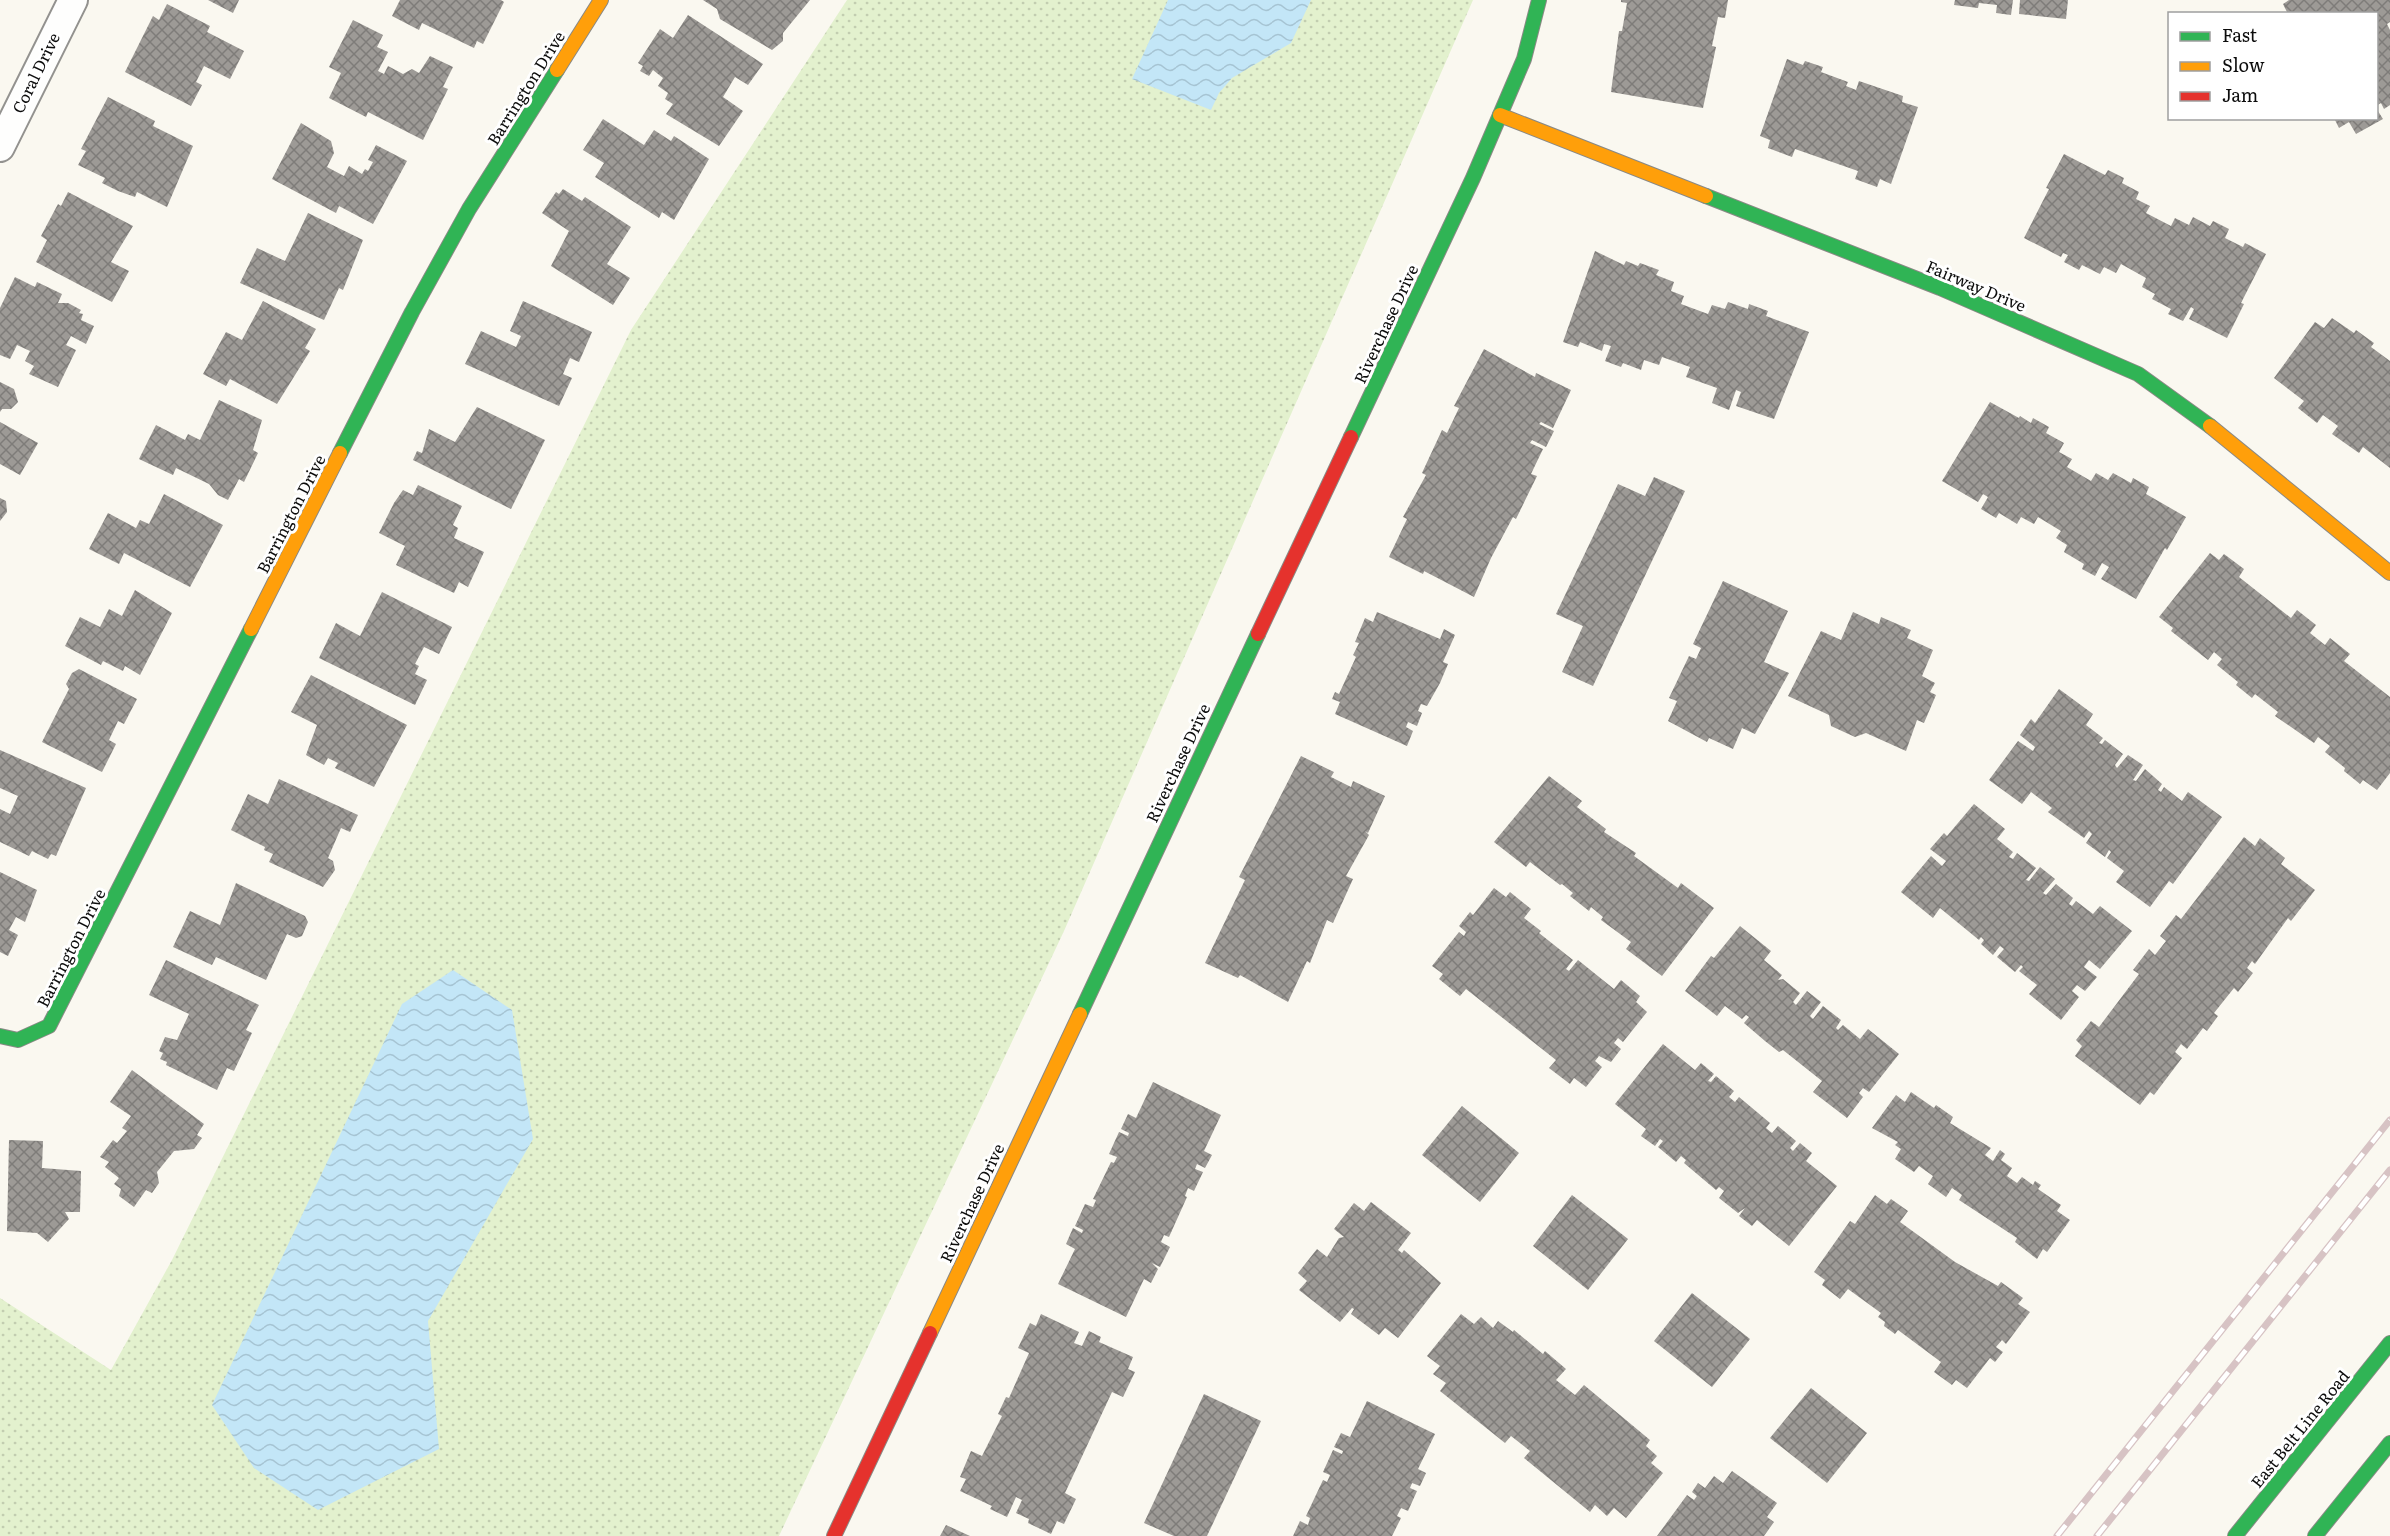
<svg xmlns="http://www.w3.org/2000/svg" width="2390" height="1536" font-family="Literata,serif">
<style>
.grass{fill:url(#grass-dots)}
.water{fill:url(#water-waves)}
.building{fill:url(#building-cross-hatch)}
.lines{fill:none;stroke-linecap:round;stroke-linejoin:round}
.street-casing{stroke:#93928f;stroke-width:32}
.fast-casing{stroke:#8a8985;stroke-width:16}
.slow-casing{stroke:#8a8985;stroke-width:16}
.jam-casing{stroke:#8a8985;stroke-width:16}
.street{stroke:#fefefd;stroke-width:28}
.fast{stroke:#30b455;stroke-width:14}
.slow{stroke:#ff9f0a;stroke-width:14}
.jam{stroke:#e5322d;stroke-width:14}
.rail-casing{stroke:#d7c3c4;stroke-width:7}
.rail{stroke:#fff;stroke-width:4.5;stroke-dasharray:14;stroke-linecap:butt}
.labels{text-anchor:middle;stroke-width:6;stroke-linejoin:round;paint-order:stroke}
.street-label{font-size:16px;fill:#0c0c0c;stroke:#fff}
</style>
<defs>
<pattern id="grass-dots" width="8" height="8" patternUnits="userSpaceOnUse" patternTransform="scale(1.5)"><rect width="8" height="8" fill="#e3f1ce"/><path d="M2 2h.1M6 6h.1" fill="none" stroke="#c2cdb0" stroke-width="1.8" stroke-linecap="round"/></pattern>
<pattern id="water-waves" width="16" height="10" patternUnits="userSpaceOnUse" patternTransform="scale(1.5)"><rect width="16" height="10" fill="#c3e6f7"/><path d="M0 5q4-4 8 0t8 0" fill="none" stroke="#a6c4d3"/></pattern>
<pattern id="building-cross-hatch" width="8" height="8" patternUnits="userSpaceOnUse" patternTransform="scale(1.5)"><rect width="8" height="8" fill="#9d9a96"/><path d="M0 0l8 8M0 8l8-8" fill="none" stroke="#7e7c79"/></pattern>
</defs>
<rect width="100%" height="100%" fill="#faf8f0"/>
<polygon class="grass" points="847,0 1473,0 1064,931 779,1536 0,1536 0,1298 111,1370 172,1260 631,330"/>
<g class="water">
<polygon points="1168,0 1311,0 1291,43 1232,78 1219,93 1211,110 1132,79"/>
<polygon points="453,970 512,1010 533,1139 428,1321 439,1449 318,1510 254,1468 212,1405 402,1004"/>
</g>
<g class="building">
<polygon points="208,0 239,0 233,13"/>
<polygon points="400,0 501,0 504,2 483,44 477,41 474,48 422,23 419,30 392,16"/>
<polygon points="703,0 810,0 783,33 783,41 772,50 720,19 717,9"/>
<polygon points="1621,0 1728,0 1725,18 1718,17 1712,46 1716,47 1703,108 1611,92 1619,31 1622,31 1627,3 1621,2"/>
<polygon points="1955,0 2013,0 2011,15 1996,13 1997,5 1979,3 1978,8 1954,5"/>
<polygon points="2020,0 2068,0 2066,19 2019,14"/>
<polygon points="2289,0 2390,0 2390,22 2387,24 2390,30 2390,105 2384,109 2381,103 2376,106 2376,14 2288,14 2283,4"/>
<polygon points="167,4 210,26 207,32 244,51 230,79 204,66 196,82 202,85 191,106 125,72 153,16 159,20"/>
<polygon points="688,15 763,64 748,85 735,77 723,97 743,111 719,146 666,114 673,104 665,99 668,93 658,86 663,78 653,70 649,76 640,71 643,66 638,63 660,29 673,38"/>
<polygon points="353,20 383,35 377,47 388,52 378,71 384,74 388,66 403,74 412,69 419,73 430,56 453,67 443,87 448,89 423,140 368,112 366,117 329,98 341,73 329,67"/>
<polygon points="1787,59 1803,65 1805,61 1823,67 1821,72 1848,82 1846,86 1856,90 1859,81 1903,96 1902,102 1918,107 1891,184 1880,179 1877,187 1855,179 1858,171 1795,149 1792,157 1768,148 1770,140 1760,136"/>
<polygon points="108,97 155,121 153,126 193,146 167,207 137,192 135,197 118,191 102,183 105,178 78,165 86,151 81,149"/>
<polygon points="2376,108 2383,119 2356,134 2349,122 2339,128 2334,118 2376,118"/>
<polygon points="603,119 644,145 654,130 671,141 674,136 709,159 674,220 662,212 659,218 595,177 604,163 583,150"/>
<polygon points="301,123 331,141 334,153 327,167 344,176 349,166 362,174 365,169 368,171 373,162 368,160 376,145 407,161 373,224 339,206 336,213 272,179"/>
<polygon points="2064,154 2105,175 2108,170 2124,178 2122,183 2139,192 2136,199 2150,206 2146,213 2171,226 2175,218 2189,225 2193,217 2210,226 2213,221 2229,229 2225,238 2243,247 2245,243 2266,254 2241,303 2244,304 2227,338 2189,319 2194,309 2191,307 2183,321 2168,314 2171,309 2152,299 2155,294 2142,287 2146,278 2121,264 2116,273 2104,267 2100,274 2082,265 2079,270 2064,262 2068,255 2063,253 2061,257 2024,238 2049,189 2046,188"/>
<polygon points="563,189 582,201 585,197 631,227 607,264 630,278 613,305 551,266 569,231 542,213 556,192 559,194"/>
<polygon points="68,192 133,226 111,262 129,271 112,302 36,262 47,240 41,236 58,204 61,206"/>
<polygon points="308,213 363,240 343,290 339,288 324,320 240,283 257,248 285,261"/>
<polygon points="1595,251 1624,265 1626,261 1638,266 1640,263 1659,270 1656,275 1674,282 1671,291 1684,296 1681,304 1708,314 1712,305 1725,309 1728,302 1748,309 1749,304 1768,311 1766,316 1809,332 1774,419 1736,406 1741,392 1736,390 1729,410 1712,403 1717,388 1686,377 1690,367 1662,357 1659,365 1644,360 1641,370 1623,363 1621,367 1605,361 1611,346 1604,344 1602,351 1580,342 1578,347 1563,342"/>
<polygon points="15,277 35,287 37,282 62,294 58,303 68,303 81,310 79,313 83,314 81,320 94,326 86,344 71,336 66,345 76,350 58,387 29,374 34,366 25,361 30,351 17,345 10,359 0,355 0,308"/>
<polygon points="263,301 316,329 305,348 310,351 277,404 230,379 226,386 203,374 226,332 242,340"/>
<polygon points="523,301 592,332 579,362 570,358 563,374 572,378 559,406 465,364 481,331 516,347 521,336 510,331"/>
<polygon points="2332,318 2354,333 2356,330 2374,343 2371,347 2390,361 2390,468 2363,447 2359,453 2332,434 2338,426 2323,415 2317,423 2298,408 2304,401 2274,378 2315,322 2324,328"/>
<polygon points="1484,349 1535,377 1536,373 1571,390 1553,428 1541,422 1539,424 1554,431 1546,447 1532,440 1530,443 1543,449 1531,474 1537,476 1516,519 1513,517 1491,558 1474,597 1424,571 1423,574 1389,557 1407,519 1403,517 1426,475 1422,473 1442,430 1447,433 1459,408 1454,406"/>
<polygon points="0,382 14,389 18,402 11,409 2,409 0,412"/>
<polygon points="219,400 262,420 253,450 258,453 244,482 239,479 228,500 218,495 209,484 176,468 173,475 139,459 156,425 185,440 188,434 200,440"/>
<polygon points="1990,402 2019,418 2020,416 2031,423 2033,418 2049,427 2046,433 2064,443 2059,452 2072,459 2067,467 2091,481 2096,473 2108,480 2113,473 2131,483 2133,478 2149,487 2146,494 2186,517 2167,550 2165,548 2136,599 2101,579 2109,567 2102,563 2095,576 2082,569 2084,564 2064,552 2067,545 2056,538 2061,531 2038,517 2034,524 2021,517 2017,524 1999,513 1996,518 1981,509 1988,497 1983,494 1978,502 1942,481"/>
<polygon points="477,407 545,440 511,509 413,460 417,451 422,453 429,429 455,442"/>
<polygon points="0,422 38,443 20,475 0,464"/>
<polygon points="1654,477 1685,491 1593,686 1562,672 1583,626 1556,614 1618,484 1645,496"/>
<polygon points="418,485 462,506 453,525 458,528 454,538 484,552 468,587 459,582 454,593 396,565 405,546 379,533 394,503 403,490 413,495"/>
<polygon points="164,494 223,525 190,587 124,553 119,564 89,549 108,513 136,528 140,520 149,524"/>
<polygon points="0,498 6,501 7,512 0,521"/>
<polygon points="2210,553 2219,560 2224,554 2244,569 2239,577 2291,618 2297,610 2316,625 2310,633 2325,645 2330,638 2350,654 2344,661 2390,697 2390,773 2377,790 2363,780 2360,784 2344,771 2345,768 2325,752 2330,746 2318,737 2314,743 2275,716 2278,712 2255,694 2252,698 2236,685 2238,682 2217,665 2222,659 2214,652 2208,660 2171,631 2173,628 2159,617"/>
<polygon points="1723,581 1788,611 1764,662 1789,673 1755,734 1742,728 1733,749 1709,738 1707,742 1668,721 1677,701 1669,698 1689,656 1696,659 1701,648 1693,644"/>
<polygon points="135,590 172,613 140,675 125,666 123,671 103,661 101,665 65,646 80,617 100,627 109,609 122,616"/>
<polygon points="382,592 452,627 439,654 424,647 415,664 419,666 415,674 427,680 415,705 319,658 336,623 360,636"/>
<polygon points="1377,612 1440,639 1444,629 1455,635 1443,662 1448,664 1440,683 1427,706 1421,704 1418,711 1422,713 1417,726 1408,722 1406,727 1413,731 1407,746 1335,714 1340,702 1332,699 1335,692 1339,694 1356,657 1353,655 1359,643 1355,642 1365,618 1373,622"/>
<polygon points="1853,612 1879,624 1881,617 1911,630 1907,638 1933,650 1922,676 1935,683 1930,692 1936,695 1924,723 1917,720 1906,751 1866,733 1855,737 1831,726 1829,715 1788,696 1821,631 1841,640"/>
<polygon points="79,669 137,699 124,724 118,721 109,740 116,744 102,772 42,742 69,689 66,684 72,673"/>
<polygon points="311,675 407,725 374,787 335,768 338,763 328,758 324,765 306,755 317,725 291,712"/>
<polygon points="2059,689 2093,714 2086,725 2103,738 2099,743 2102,744 2105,740 2123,754 2115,765 2117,768 2128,755 2143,765 2133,780 2136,781 2145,769 2162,784 2158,790 2161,792 2164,787 2182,801 2188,792 2222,817 2173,884 2169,881 2150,907 2116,882 2124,871 2107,858 2111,852 2109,850 2105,857 2086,843 2092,834 2089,831 2084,838 2048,812 2052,808 2031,792 2022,804 1989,780 2018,741 2033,751 2035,747 2020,735 2031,719 2035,723"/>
<polygon points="0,750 86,788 56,856 51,854 48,859 32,851 29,856 0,842 0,809 10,814 18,796 0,788"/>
<polygon points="1301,756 1334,772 1331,777 1351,787 1353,781 1385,796 1368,833 1365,831 1369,835 1346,876 1353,879 1333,923 1327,920 1310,963 1307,961 1288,1002 1240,975 1238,978 1205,963 1245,880 1239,877"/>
<polygon points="1549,776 1582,801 1577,807 1606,829 1604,832 1636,853 1634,856 1678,888 1681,883 1714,908 1662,976 1626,949 1631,942 1601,920 1603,917 1591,907 1589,911 1570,896 1573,893 1562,884 1560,885 1530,862 1526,867 1494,842"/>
<polygon points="279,779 358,815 350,832 341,828 328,858 333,861 335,870 323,887 269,862 273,854 264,850 265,847 231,830 248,794 268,804"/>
<polygon points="1974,804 2005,829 1997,839 2013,852 2009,857 2013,859 2017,853 2036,868 2026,880 2029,881 2040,867 2055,879 2043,893 2046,895 2056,884 2073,898 2069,904 2072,906 2076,901 2093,914 2100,906 2132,931 2100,969 2089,960 2084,967 2097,977 2085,991 2077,985 2072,991 2079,997 2061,1020 2029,994 2037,985 2019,971 2023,967 2021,965 2015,972 1997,957 2004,949 2000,946 1993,955 1981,944 1984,940 1981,937 1979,940 1940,908 1933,918 1901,892 1931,856 1942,866 1946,861 1930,849 1944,833 1947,836"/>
<polygon points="2244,837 2255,846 2260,838 2285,858 2281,864 2315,890 2291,921 2288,918 2255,964 2252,961 2247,968 2253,973 2238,992 2234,988 2214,1013 2218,1016 2207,1031 2203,1028 2187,1049 2181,1044 2175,1052 2182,1058 2154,1095 2150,1092 2140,1105 2075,1056 2082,1046 2076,1040 2091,1021 2099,1027 2139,974 2133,970 2149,949 2155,955 2166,941 2160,936 2176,915 2181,919"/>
<polygon points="0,872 37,890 25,922 16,917 9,930 18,935 8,956 0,952"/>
<polygon points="236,883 305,916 308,922 302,936 296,938 287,934 266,980 216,957 212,965 173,947 190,911 220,925"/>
<polygon points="1494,888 1506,897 1510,892 1531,909 1524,918 1541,931 1539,933 1573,960 1566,969 1569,971 1578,960 1614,989 1621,980 1640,996 1636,1002 1647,1012 1623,1042 1618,1038 1614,1043 1621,1049 1611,1062 1599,1056 1595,1061 1602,1067 1586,1087 1574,1078 1570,1084 1549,1068 1556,1060 1466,989 1460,996 1439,979 1443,974 1432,966 1459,932 1464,936 1466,932 1459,926 1470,912 1473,915"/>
<polygon points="1740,926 1771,951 1764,960 1782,975 1778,980 1783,979 1800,993 1793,1002 1796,1005 1807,991 1821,1002 1810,1016 1813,1019 1823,1006 1841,1020 1836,1028 1838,1030 1843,1025 1860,1039 1868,1029 1899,1054 1869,1092 1863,1088 1859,1093 1863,1097 1847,1118 1813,1092 1822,1081 1783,1050 1779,1052 1765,1041 1744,1023 1749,1017 1746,1015 1742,1019 1725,1006 1717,1016 1685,991 1711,956 1714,958"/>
<polygon points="166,960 259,1005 246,1030 252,1033 234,1071 227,1068 217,1090 166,1065 167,1062 160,1059 163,1053 159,1051 165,1037 177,1040 189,1014 149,995"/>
<polygon points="1663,1044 1695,1070 1701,1063 1714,1074 1708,1081 1711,1082 1716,1076 1734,1091 1729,1097 1735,1102 1739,1097 1770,1123 1766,1128 1772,1133 1778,1126 1796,1141 1790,1148 1793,1151 1800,1143 1812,1153 1806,1161 1837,1186 1789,1246 1757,1220 1752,1226 1739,1216 1745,1208 1738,1213 1719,1198 1724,1191 1719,1187 1716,1190 1684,1163 1686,1160 1681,1156 1676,1162 1658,1147 1663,1141 1660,1139 1655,1146 1641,1136 1646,1129 1615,1104"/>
<polygon points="132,1070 204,1124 197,1135 202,1138 194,1149 174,1151 157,1172 159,1183 152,1193 146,1190 134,1207 119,1196 121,1189 114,1184 119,1178 105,1167 109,1162 100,1157 113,1140 117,1143 127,1131 122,1128 131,1116 110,1102"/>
<polygon points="1153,1082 1221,1115 1204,1151 1212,1155 1205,1168 1197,1164 1195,1169 1203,1172 1194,1191 1188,1188 1185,1196 1187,1197 1169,1237 1164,1235 1161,1242 1170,1247 1160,1267 1152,1263 1158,1269 1151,1283 1144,1279 1126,1317 1058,1284 1075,1249 1066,1244 1073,1228 1082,1233 1083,1230 1075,1226 1085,1204 1093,1207 1096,1200 1093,1199 1111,1162 1114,1163 1117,1157 1109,1154 1119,1132 1128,1136 1129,1133 1121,1129 1128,1114 1136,1118"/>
<polygon points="1911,1092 1934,1108 1936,1105 1953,1117 1950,1123 1991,1148 1985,1155 1993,1161 2000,1150 2005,1154 2001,1160 2012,1168 2007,1176 2017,1183 2022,1177 2033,1185 2035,1181 2041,1185 2038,1189 2061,1205 2057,1211 2070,1220 2047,1252 2043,1249 2037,1259 2015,1242 2017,1238 1959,1200 1962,1195 1952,1188 1946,1197 1928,1184 1933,1176 1919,1166 1914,1172 1895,1159 1901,1149 1895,1145 1898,1142 1872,1128 1896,1095 1905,1102"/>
<polygon points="1462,1106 1519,1153 1480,1202 1422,1155"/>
<polygon points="9,1140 43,1141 42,1168 81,1171 80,1212 65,1212 69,1219 48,1242 37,1233 7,1231"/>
<polygon points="1572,1195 1628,1239 1588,1290 1533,1246"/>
<polygon points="1875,1195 1887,1204 1891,1199 1908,1211 1900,1222 1955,1262 1998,1286 2001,1282 2023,1298 2018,1304 2030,1312 2006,1344 2002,1340 1996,1347 2003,1352 1995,1362 1990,1358 1967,1388 1956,1380 1952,1385 1934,1372 1941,1362 1898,1330 1895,1334 1884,1326 1885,1322 1878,1317 1881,1313 1848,1289 1840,1299 1822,1285 1825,1280 1814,1272 1850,1221 1855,1224"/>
<polygon points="1371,1202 1411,1233 1398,1250 1402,1253 1404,1250 1441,1283 1398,1338 1385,1328 1379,1335 1351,1314 1354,1309 1352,1308 1340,1322 1299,1290 1307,1281 1298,1273 1317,1249 1327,1257 1339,1238 1344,1237 1334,1229 1354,1203 1364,1211"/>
<polygon points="1692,1293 1750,1339 1712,1387 1654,1341"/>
<polygon points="1041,1314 1079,1332 1074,1343 1082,1346 1089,1331 1101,1337 1099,1342 1133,1357 1128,1369 1135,1372 1123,1397 1112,1392 1065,1493 1076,1499 1064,1524 1057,1521 1051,1534 1028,1523 1029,1519 1016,1513 1022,1500 1016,1497 1007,1517 990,1509 992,1506 960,1491 966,1479 960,1477 971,1451 982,1456 1002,1416 998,1414 1006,1397 1009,1398 1029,1353 1018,1348 1030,1323 1036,1326"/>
<polygon points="1461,1314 1474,1324 1481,1317 1493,1328 1498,1321 1513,1332 1514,1330 1543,1354 1545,1351 1566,1369 1556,1380 1575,1395 1584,1385 1650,1440 1646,1446 1657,1456 1651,1463 1663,1473 1626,1518 1614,1508 1607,1516 1595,1505 1590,1512 1524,1458 1530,1451 1511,1436 1505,1443 1440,1391 1446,1383 1433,1374 1440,1366 1427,1356"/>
<polygon points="1811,1388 1867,1433 1827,1483 1770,1438"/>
<polygon points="1204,1394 1261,1421 1207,1536 1174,1536 1144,1523"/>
<polygon points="1367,1401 1435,1434 1418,1469 1426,1473 1420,1486 1412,1483 1410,1488 1417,1491 1408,1511 1401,1508 1397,1516 1401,1518 1392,1536 1293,1536 1300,1521 1308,1525 1310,1518 1306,1516 1323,1480 1327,1482 1330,1475 1323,1472 1333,1450 1342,1454 1343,1451 1334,1447 1341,1433 1350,1437"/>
<polygon points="1732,1471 1777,1503 1767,1517 1774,1522 1764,1536 1657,1536 1687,1495 1694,1500 1697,1496 1692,1492 1698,1483 1705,1488 1714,1476 1723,1483"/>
<polygon points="946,1525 970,1536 940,1536"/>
</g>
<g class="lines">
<defs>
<polyline id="street" points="0,147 73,0"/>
<g id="fast">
<polyline points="1706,196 1940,288 2138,374 2210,426"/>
<polyline points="1351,437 1473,178 1524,59 1539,0"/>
<polyline points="340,453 412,312 469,209 557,70"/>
<polyline points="1080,1014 1258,634"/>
<polyline points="0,1036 18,1040 49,1026 251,629"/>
<polyline points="2235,1536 2390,1343"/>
<polyline points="2315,1536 2390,1443"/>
</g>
<g id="slow">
<polyline points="557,70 601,0"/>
<polyline points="1500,115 1706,196"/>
<polyline points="2210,426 2390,573"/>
<polyline points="251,629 340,453"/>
<polyline points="930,1333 1080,1014"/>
</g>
<g id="jam">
<polyline points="1258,634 1351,437"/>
<polyline points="834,1536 930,1333"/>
</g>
</defs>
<use href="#street" class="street-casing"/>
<use href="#fast" class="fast-casing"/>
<use href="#slow" class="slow-casing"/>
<use href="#jam" class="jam-casing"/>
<use href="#street" class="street"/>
<use href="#fast" class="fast"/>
<use href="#slow" class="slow"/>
<use href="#jam" class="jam"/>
<defs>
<g id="rail">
<polyline points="2057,1536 2390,1120"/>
<polyline points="2097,1536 2390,1170"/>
</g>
</defs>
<use href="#rail" class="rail-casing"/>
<use href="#rail" class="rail"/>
</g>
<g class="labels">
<g class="street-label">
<text transform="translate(36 73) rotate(-64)" y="6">Coral Drive</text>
<text transform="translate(526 88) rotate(-58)" y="6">Barrington Drive</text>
<text transform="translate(1976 286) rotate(23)" y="6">Fairway Drive</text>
<text transform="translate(1386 324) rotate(-65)" y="6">Riverchase Drive</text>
<text transform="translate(291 514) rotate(-63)" y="6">Barrington Drive</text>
<text transform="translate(1178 763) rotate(-65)" y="6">Riverchase Drive</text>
<text transform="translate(71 948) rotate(-63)" y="6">Barrington Drive</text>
<text transform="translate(972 1203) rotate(-65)" y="6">Riverchase Drive</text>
<text transform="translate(2300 1429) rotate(-51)" y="6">East Belt Line Road</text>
</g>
</g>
<rect x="2168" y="12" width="210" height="108" fill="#ffffff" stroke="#9e9e9e" stroke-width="1.5"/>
<rect x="2180" y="32" width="30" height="9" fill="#30b455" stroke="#9e9e9e" stroke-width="1.5"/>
<text x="2222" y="42" font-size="18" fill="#0c0c0c">Fast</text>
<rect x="2180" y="62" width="30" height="9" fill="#ff9f0a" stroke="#9e9e9e" stroke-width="1.5"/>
<text x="2222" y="72" font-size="18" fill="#0c0c0c">Slow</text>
<rect x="2180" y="92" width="30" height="9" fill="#e5322d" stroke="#9e9e9e" stroke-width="1.5"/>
<text x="2222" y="102" font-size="18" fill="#0c0c0c">Jam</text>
</svg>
